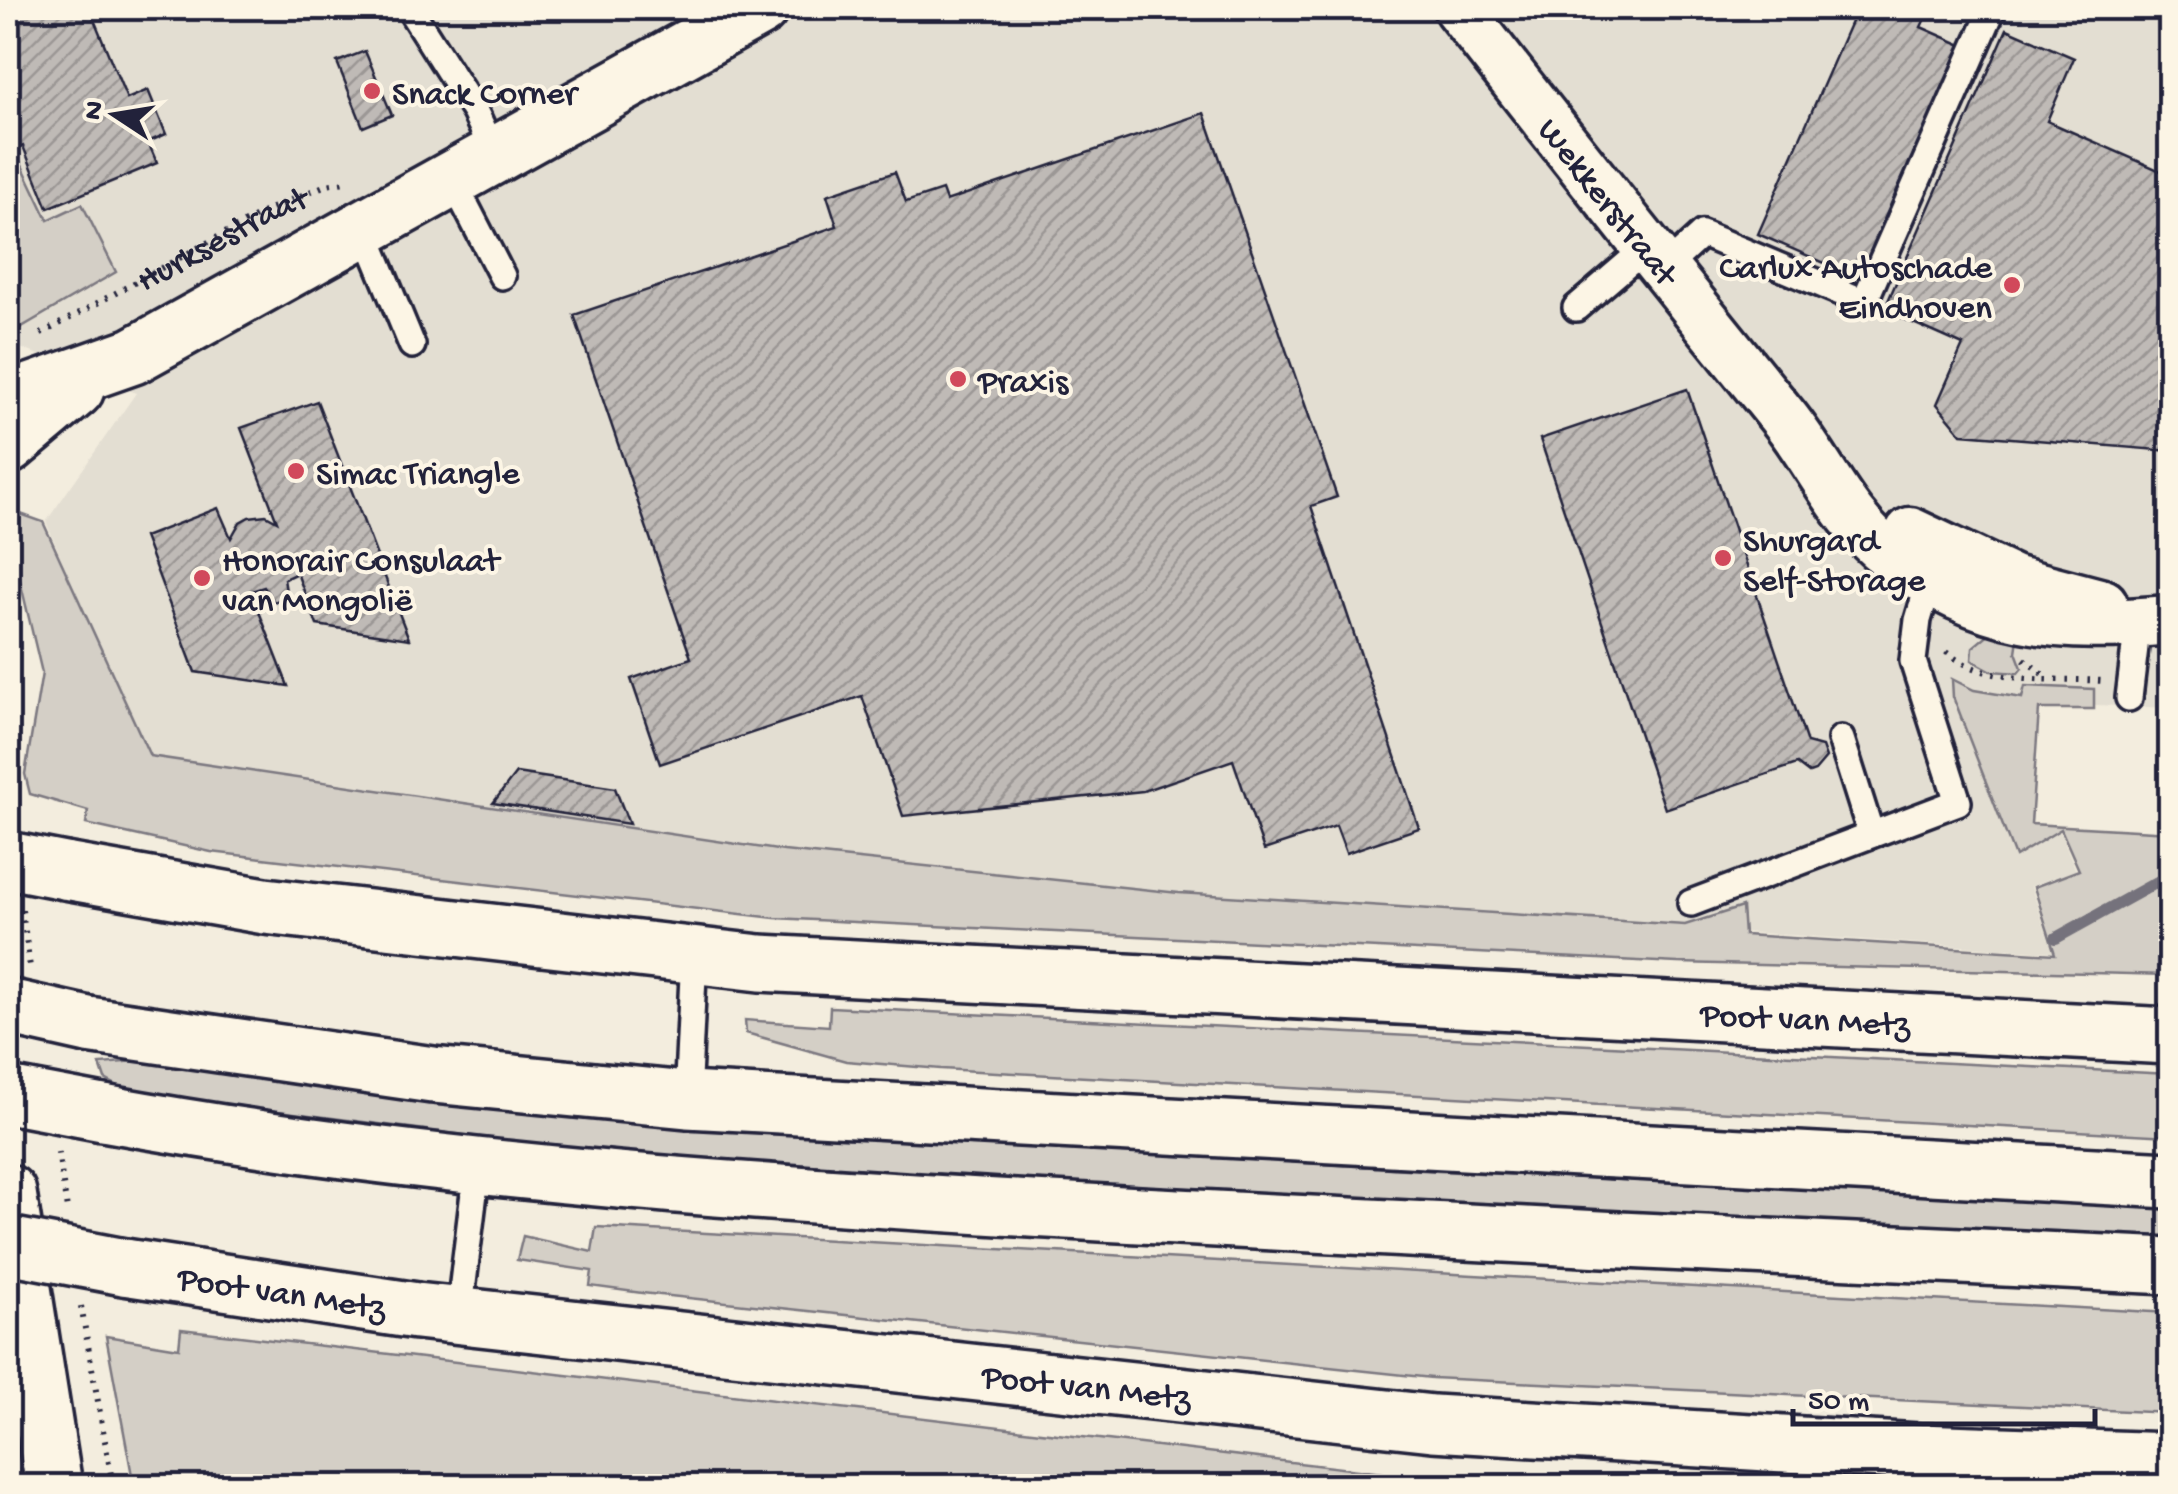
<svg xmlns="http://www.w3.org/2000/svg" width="2178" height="1494" font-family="'Gochi Hand',sans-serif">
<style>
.built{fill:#e3ded2}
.grass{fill:#d4cfc6;stroke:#7b7880;stroke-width:2.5}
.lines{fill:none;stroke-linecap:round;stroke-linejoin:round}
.stream{stroke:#75727b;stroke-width:12}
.building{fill:url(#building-hatch);stroke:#22223b;stroke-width:2.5}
.lane-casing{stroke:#22223b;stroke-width:32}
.street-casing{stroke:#22223b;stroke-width:55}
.secondary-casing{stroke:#22223b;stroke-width:62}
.highway-casing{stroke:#22223b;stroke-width:62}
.path{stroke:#22223b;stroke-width:6;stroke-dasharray:2.5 8;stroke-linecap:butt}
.lane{stroke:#fcf5e5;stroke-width:25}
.street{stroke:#fcf5e5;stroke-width:48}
.secondary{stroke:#fcf5e5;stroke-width:55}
.highway{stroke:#fcf5e5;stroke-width:55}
.highway-bridge-casing{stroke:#22223b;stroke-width:62;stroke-linecap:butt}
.highway-bridge{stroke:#fcf5e5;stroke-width:55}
.poi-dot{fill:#d1495b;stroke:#fcf5e5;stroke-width:4}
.labels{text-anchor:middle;stroke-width:8;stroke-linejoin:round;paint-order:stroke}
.poi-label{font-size:35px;fill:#22223b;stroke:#fcf5e5;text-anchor:start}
.street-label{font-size:35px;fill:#22223b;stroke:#fcf5e5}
</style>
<defs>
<pattern id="building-hatch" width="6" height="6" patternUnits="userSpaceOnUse" patternTransform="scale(2.5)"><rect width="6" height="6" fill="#bfbab6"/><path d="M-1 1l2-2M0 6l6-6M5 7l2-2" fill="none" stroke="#9b9795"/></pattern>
</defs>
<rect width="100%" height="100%" fill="#f3edde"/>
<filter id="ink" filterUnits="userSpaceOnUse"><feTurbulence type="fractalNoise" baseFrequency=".01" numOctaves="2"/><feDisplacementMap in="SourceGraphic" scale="20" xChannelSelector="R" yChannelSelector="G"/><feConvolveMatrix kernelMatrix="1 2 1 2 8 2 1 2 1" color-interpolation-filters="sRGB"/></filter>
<g filter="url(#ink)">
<polygon class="built" points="8,8 2170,8 2170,708 1970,700 2018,850 2060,832 2076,870 2031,886 2053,952 1177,896 783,856 147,762 46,522 136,393 8,343"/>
<g class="grass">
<polygon points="19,159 48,220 82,204 116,272 8,335 8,164"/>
<polygon points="15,512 43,522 150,756 784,851 1179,893 1685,925 1742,907 1744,935 2055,954 2034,887 2079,870 2061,829 2015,857 1953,697 1952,679 1974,690 2022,698 2025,686 2094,689 2094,709 2039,709 2031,824 2170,832 2170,975 1678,963 775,918 211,852 86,824 88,811 30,794 25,774 42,673 9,534"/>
<polygon points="1991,632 2019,632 2016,652 2022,668 2018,673 1992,671 1972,660 1973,647"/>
<polygon points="830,1007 2170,1074 2170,1136 941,1069 846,1061 746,1033 745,1020 829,1026"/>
<polygon points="137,1061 613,1121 1439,1171 2170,1206 2170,1239 1436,1206 613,1154 130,1092 105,1079 100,1064"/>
<polygon points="596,1227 2170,1313 2170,1413 1432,1378 642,1293 590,1286 592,1271 517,1260 523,1236 592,1252"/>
<polygon points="181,1329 1433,1479 1580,1486 134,1486 106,1336 179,1348"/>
</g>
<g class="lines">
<polyline class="stream" points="2056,938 2170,875"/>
</g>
<g class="building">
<polygon points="8,8 100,8 93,17 127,99 148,90 166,134 148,142 157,163 48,208 23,146 8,152"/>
<polygon points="1857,8 1886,11 1888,8 1930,8 1921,27 1962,45 1859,278 1758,234"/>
<polygon points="2007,29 2074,58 2047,121 2170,175 2170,451 1962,434 1937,404 1963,345 1884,310"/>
<polygon points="365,51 392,115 363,127 337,62"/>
<polygon points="1204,113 1337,497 1311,506 1419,828 1346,853 1336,826 1264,850 1233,760 1143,791 903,816 862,696 660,764 631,679 691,658 574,315 837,226 827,195 895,172 906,202 942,190 946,201"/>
<polygon points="1687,389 1807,743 1822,747 1826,758 1815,771 1809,773 1797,764 1665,809 1540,439"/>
<polygon points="317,401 409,639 317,625 297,573 284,579 287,597 274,602 264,587 251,591 288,686 195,672 144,537 218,508 231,538 240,522 249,517 266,515 277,521 241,428"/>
<polygon points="516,773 615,788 629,824 493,803"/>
</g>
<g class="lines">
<defs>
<g id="lane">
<polyline points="409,8 475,112 495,155"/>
<polyline points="452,179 502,276"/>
<polyline points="364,229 412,345"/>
<polyline points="1664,269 1702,234 1864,302 1993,8"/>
<polyline points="1576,308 1646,248"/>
<polyline points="2129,698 2139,613"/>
<polyline points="1841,739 1871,834"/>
<polyline points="1691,903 1958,802 1913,661 1918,620 1932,573"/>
<polyline points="687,1100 694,955"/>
<polyline points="459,1316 477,1168"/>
</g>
<g id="street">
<path id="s2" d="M1458,8C1565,145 1674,282 1784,418C1820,463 1843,520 1890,555C1983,624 2059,630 2170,620"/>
<polyline points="1910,532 2012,580 2103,604"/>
</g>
<g id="secondary">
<polyline points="8,400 133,356 760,8"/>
<polyline points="8,446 76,389"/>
<polyline points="8,1193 54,1486"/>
</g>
<g id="highway">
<path id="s3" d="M65,871L265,906L760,963L2170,1036"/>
<polyline points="88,1025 433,1075 687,1100 2170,1180"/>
<path d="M103,1113C446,1175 792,1196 1140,1215C1483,1234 1827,1250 2170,1266"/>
<path id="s4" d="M124,1267L417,1311L1433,1423L1919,1452L2170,1461"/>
</g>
</defs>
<use href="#lane" class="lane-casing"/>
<use href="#street" class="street-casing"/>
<use href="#secondary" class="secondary-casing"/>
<use href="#highway" class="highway-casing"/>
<g class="path">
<path id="s1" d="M41,334L267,210L326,185L346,182"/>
<path d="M1946,652C1991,687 2050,677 2103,681"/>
<polyline points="2024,659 2045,676"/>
<polyline points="22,910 30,967"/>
<polyline points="58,1152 67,1209"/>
<polyline points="81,1306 113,1486"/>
</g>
<use href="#lane" class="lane"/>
<use href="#street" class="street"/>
<use href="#secondary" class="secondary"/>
<use href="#highway" class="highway"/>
<defs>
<g id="highway-bridge">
<polyline points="8,860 65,871"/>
<polyline points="8,1007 88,1025"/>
<polyline points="8,1095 103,1113"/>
<polyline points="8,1245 124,1267"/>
</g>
</defs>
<use href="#highway-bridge" class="highway-bridge-casing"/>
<use href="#highway-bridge" class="highway-bridge"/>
</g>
</g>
<g class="poi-dot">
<circle cx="372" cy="91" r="10"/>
<circle cx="2012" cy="285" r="10"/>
<circle cx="958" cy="379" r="10"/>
<circle cx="296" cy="471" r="10"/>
<circle cx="1723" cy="558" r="10"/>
<circle cx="202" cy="578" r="10"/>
</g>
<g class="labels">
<g class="poi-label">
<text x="392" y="103">Snack Corner</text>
<text x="1992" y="277" text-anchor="end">Carlux Autoschade<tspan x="1992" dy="40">Eindhoven</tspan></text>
<text x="978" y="391">Praxis</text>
<text x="316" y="483">Simac Triangle</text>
<text x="1743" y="550">Shurgard<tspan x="1743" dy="40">Self-Storage</tspan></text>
<text x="222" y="570">Honorair Consulaat<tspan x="222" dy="40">van Mongolië</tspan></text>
</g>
<g class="street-label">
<text dy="12" stroke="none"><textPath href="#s2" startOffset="245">Wekkerstraat</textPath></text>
<text dy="12" stroke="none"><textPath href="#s1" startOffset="205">Hurksestraat</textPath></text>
<text dy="12" stroke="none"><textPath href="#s3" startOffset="1748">Poot van Metz</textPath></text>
<text dy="12" stroke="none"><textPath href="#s4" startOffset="160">Poot van Metz</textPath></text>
<text dy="12" stroke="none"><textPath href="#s4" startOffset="970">Poot van Metz</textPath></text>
</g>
</g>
<rect width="2178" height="1494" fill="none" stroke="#fcf5e5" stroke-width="40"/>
<rect x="20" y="20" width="2138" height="1454" fill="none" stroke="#22223b" stroke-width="4" filter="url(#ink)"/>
<g transform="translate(115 115) rotate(282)" stroke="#fcf5e5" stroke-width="8" paint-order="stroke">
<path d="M0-8L18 38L0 25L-18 38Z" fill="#22223b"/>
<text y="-15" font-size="28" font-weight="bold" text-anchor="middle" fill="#22223b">N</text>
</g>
<path d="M1793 1409v15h302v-15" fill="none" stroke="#22223b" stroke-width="5"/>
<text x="1808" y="1409" font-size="30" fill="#22223b" stroke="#fcf5e5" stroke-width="8" paint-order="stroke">50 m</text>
</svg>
